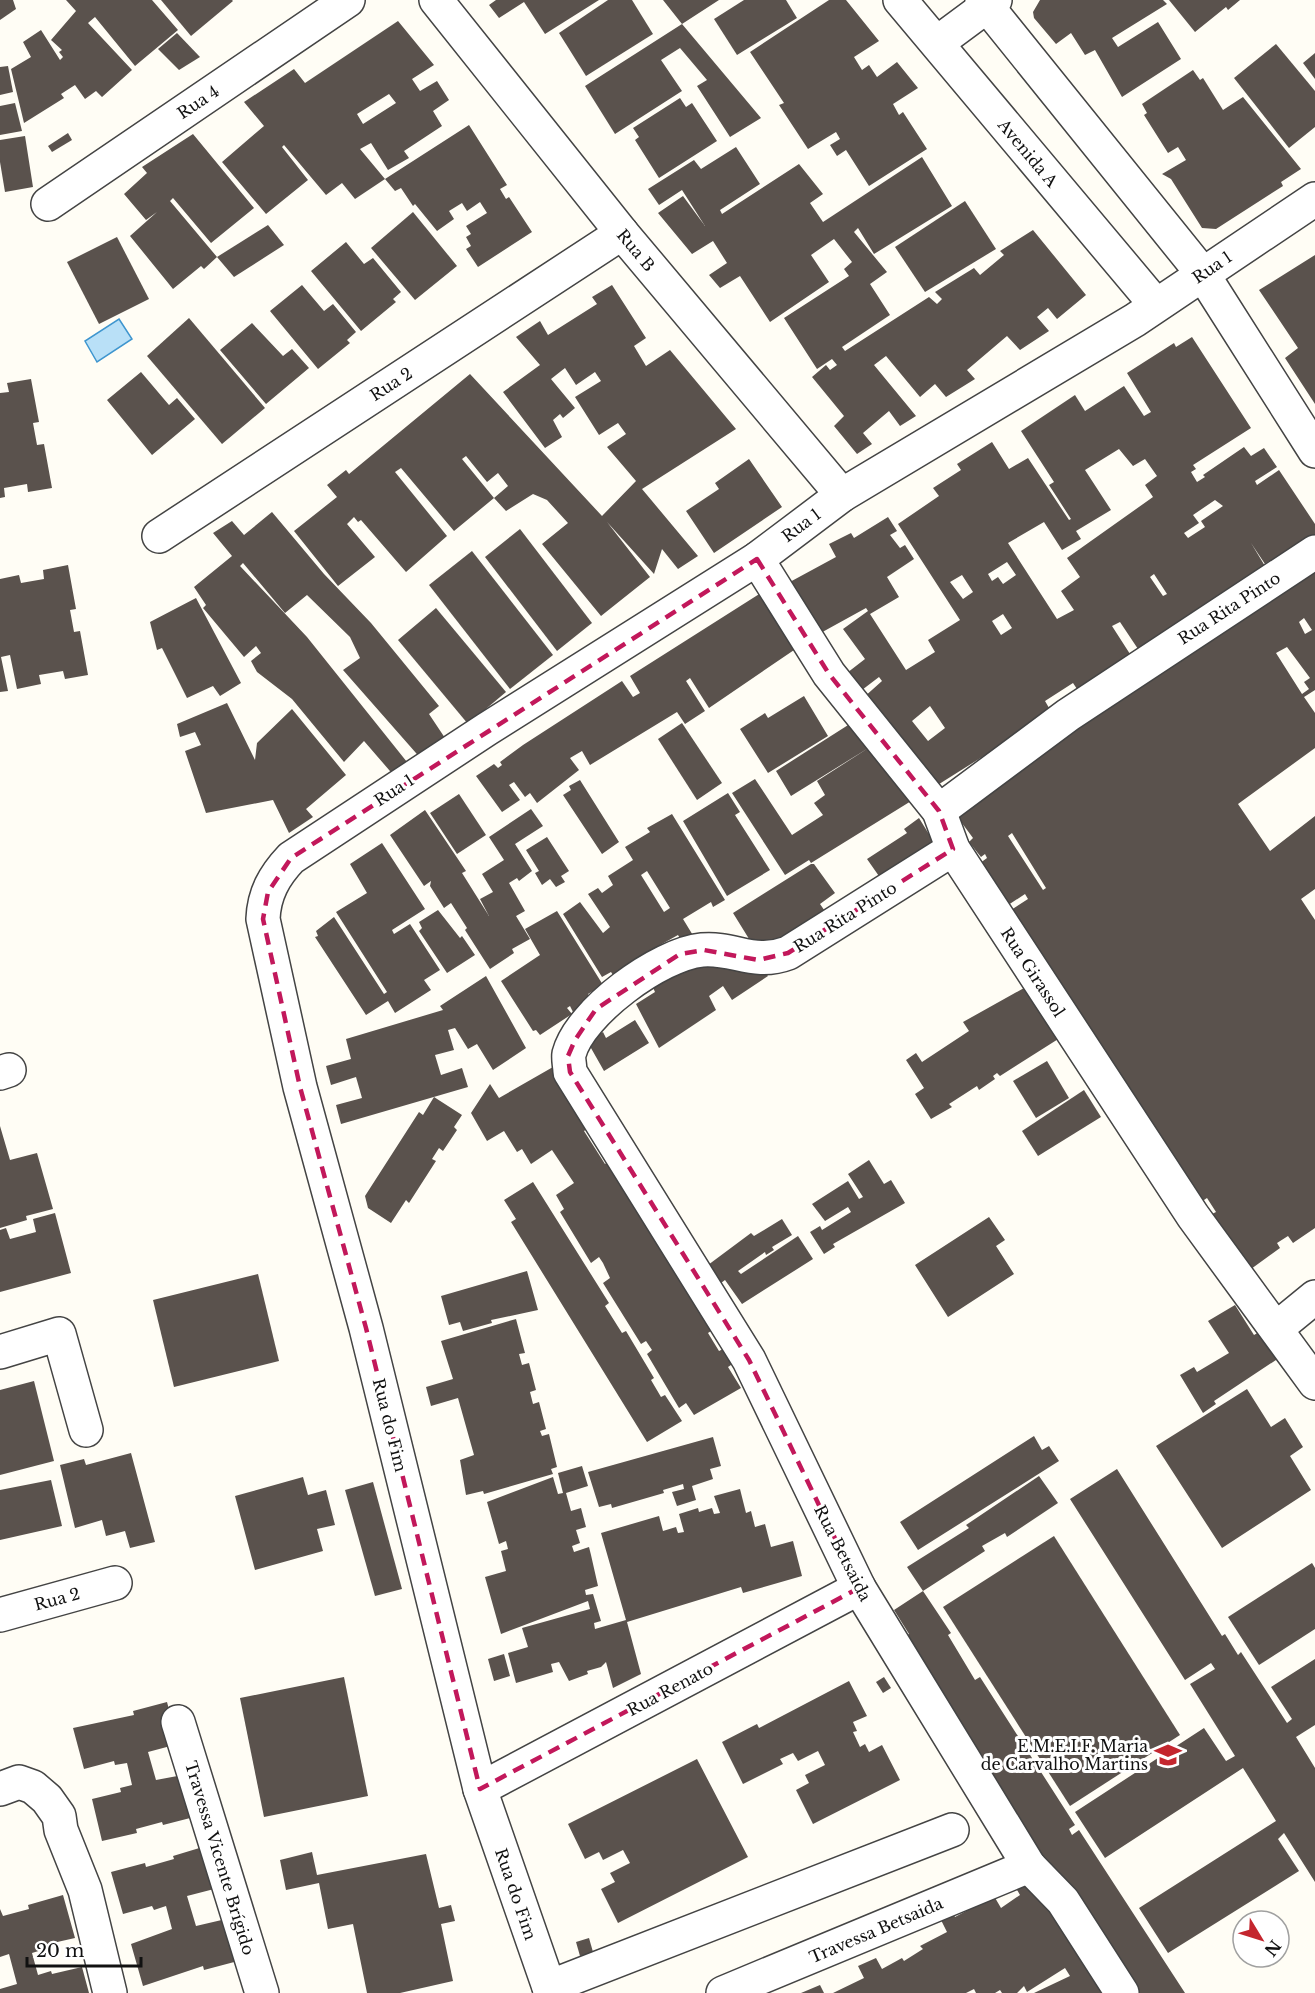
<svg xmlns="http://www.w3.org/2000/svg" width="1315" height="1993" font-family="'Libre Baskerville',serif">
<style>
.water{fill:#b9e0f7;stroke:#3f96cf;stroke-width:1.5}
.building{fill:#5a524d;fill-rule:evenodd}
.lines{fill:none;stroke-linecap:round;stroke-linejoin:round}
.minor-casing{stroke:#444;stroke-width:36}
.minor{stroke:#fff;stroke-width:33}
.marked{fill:none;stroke:#c2185b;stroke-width:4.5;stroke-dasharray:12 8;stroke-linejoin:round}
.labels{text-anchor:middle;stroke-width:6;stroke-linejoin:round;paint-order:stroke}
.street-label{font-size:16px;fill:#111;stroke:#fff}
.poi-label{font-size:16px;fill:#111;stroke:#fff;text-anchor:end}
</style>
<rect width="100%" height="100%" fill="#fffdf5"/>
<polygon class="water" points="119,319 132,339 97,362 85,341"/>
<g class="building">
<polygon points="0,0 13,0 16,9 0,20"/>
<polygon points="66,0 152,0 178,30 135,66 95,17 88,23 132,70 102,97 96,91 85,99 75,85 61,94 64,98 24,123 11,69 31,57 23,42 41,30 60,60 63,57 59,52 62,50 51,40 76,11"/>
<polygon points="161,0 232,0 233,1 191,36"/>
<polygon points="496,0 599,0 545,34 524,2 499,18 489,5"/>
<polygon points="608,0 632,0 653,34 586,76 559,33"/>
<polygon points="663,0 719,0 682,24 761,118 730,137 697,86 707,80 680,48 661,60 682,91 615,134 585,86 682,24"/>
<polygon points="744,0 786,0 797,18 737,55 714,19"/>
<polygon points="829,0 846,0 879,41 854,57 862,70 869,65 877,77 897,62 918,88 893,104 899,115 903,112 927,149 869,186 846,150 837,156 830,145 840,139 836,132 808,149 779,105 784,103 750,52"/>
<polygon points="1040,0 1163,0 1167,4 1112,38 1118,47 1158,22 1181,59 1122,97 1095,50 1085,55 1071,33 1056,44 1034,18 1033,12"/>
<polygon points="1169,0 1240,0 1228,10 1226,7 1195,32"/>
<path d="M398,21L434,65L412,79L420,91L437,81L449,100L433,111L442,126L404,151L409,158L388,170L371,143L360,149L385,179L355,199L342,183L326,195L284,145L282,147L308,180L266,214L222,162L264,126L244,102L294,69L305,83ZM389,94L396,103L363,124L357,114Z"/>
<polygon points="177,33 200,57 179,70 158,49"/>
<polygon points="1276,44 1315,91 1315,127 1289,148 1234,78"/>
<polygon points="1315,53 1315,79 1303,63"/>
<polygon points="8,66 13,92 0,95 0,67"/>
<polygon points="1193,70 1200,80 1203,78 1223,110 1243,97 1301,169 1281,182 1283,186 1216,229 1202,228 1171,179 1162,174 1186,160 1178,147 1168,153 1144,115 1147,113 1142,104"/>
<polygon points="680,98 686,107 692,103 717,141 659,178 635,140 639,137 633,128"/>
<polygon points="15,103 22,131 0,135 0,106"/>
<polygon points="469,125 507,185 500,189 506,199 509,197 532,232 478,267 466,249 471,246 466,237 471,234 466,226 487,213 480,202 467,211 462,203 449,211 454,219 437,231 415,204 413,206 401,188 395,191 385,179"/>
<polygon points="68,133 72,140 52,152 48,146"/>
<polygon points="193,134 254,208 211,243 173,198 170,201 217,257 204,269 201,266 173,289 130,236 157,212 146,220 124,194 147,173 142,167"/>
<polygon points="25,136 33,187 5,192 0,162 0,140"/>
<polygon points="736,147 760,184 720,210 722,214 799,164 823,194 810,203 823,222 922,157 952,206 874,254 858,228 854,232 887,272 870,284 890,315 842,347 845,351 929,297 937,304 942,299 935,292 974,268 980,275 1004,255 1000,251 1033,230 1086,295 1057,319 1048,308 1037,317 1049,331 1020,350 1007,336 967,370 975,379 946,397 935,384 920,397 886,356 874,365 916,416 900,426 889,411 863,433 872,444 857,454 834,426 844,416 812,377 826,365 830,370 837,365 832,359 817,369 784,318 849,276 844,269 852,262 834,239 811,255 829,282 770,322 740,276 720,288 709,275 727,263 713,241 692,254 658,213 683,196 705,226 682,190 659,205 648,189 694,160 701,169"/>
<polygon points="965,201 996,249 925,292 895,247"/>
<polygon points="413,212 457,266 415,300 371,248"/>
<polygon points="268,225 284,245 234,277 217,257"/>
<polygon points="117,237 149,299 99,324 67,262"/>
<polygon points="346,242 364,264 373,258 401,292 393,299 396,302 361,331 311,271"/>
<polygon points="1315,255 1315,404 1285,358 1298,348 1259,290"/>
<polygon points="302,285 324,311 333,304 356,332 347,340 350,343 318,369 270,311"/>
<polygon points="612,285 646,338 634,346 646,366 670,350 736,429 642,489 698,556 678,569 662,549 654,574 607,522 650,577 601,616 542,544 568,523 547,500 533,494 506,511 494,498 508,486 498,473 487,482 466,456 462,459 494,498 454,531 401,468 395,472 447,536 406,572 361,520 358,522 354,517 347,524 375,557 338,586 294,531 337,497 327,485 346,470 349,474 470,374 602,516 636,481 607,447 626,434 618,423 599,435 575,397 601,381 595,372 576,385 565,368 551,379 575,408 563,418 560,414 553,420 562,437 545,448 503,392 540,365 516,337 540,321 548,335 597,304 592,297"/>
<polygon points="189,318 265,408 222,444 147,356"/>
<polygon points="252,323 283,356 292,349 309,368 266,404 220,350"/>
<path d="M1192,337L1251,428L1193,465L1196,469L1191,472L1197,482L1205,477L1203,475L1244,447L1251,456L1264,448L1277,467L1255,481L1257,485L1279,470L1315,524V541L1274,568L1269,561L1265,564L1251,543L1268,571L1079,692L1073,683L1045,701L1052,713L936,786L863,698L882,681L879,677L858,693L843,676L865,659L843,629L868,611L866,608L817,635L788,583L836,557L829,544L851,533L854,538L888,517L897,531L890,535L900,548L905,545L914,559L887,577L899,597L870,614L906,670L935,652L928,640L960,620L898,524L939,496L933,488L961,470L957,464L992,442L1009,469L1028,458L1069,520L1071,519L1049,485L1054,482L1021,431L1075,395L1085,411L1124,386L1144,416L1151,412L1127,373L1174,343L1176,347ZM1119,449L1133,466L1145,459L1157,476L1145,485L1153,497L1067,558L1080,577L1061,591L1074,610L1057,619L1008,543L1044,522L1062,550L1081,539L1076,531L1111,510L1085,470ZM1215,500L1223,506L1201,521L1205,527L1188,538L1184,533L1199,523L1193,515ZM1007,562L1016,575L1003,584L998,577L992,581L988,574ZM1154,574L1167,594L1163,596L1150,577ZM962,575L973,592L963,599L950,582ZM1003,614L1012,628L1001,635L992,621ZM1120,622L1138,649L1130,654L1112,626ZM930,706L945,728L928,741L912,721Z"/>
<polygon points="141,372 169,405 177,398 195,419 152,455 107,400"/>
<polygon points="31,379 39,422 33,423 37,445 44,444 52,488 28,492 27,484 4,488 5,497 0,498 0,393 9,392 7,383"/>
<polygon points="749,459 782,507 714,553 686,511 719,489 715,483"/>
<polygon points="272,512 324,574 371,623 439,706 429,714 447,741 423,761 343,670 360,658 350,637 307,595 285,613 243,563 240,566 307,637 411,767 396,778 364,741 344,762 292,699 257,672 251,661 261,653 256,646 244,657 203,608 206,605 194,587 232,556 213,533 232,521 244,535"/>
<polygon points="520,529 592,623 557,651 485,557"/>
<polygon points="472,551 553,655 510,689 429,585"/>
<polygon points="68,565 76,609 70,610 74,632 80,631 88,675 65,679 63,671 39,675 41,684 17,689 10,655 1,657 8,691 0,692 0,579 19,575 21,583 44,579 43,570"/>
<path d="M1315,572V690L1304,697L1315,713V748L1238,804L1270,851L1315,816V889L1301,899L1315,920V1228L1293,1243L1288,1236L1277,1243L1280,1248L1251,1269L1212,1214L1216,1212L1207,1198L1201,1202L1050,984L1058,978L1029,934L1018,941L1000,917L1028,899L1025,894L999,911L972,869L987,858L985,854L981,857L969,842L973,838L956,815L1023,763ZM1304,618L1312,630L1305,634L1299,622ZM1287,647L1310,678L1304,682L1309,689L1302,694L1276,653ZM1012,833L1046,888L1043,890L1008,836Z"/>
<polygon points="764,591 797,648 709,708 690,678 686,681 705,711 685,724 677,712 590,765 582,751 570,758 579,770 537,803 530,793 525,797 514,782 509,785 520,800 502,812 476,776 494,764 498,768 502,765 500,762 523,745 622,681 633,697 640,693 630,676"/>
<polygon points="196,598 241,683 220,696 213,686 187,698 162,648 157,650 150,622"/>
<polygon points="436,608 506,692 468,724 398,640"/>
<polygon points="804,696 828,736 768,773 740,729 765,713 768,718"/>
<polygon points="227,703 255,760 257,743 292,709 346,775 306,809 313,817 289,833 273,800 206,813 185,751 201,745 195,732 180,737 177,724"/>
<polygon points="856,720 916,798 811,863 809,860 785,875 732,793 755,779 792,835 823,815 814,803 825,795 817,781 870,747 791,796 776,771"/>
<polygon points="682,723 722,783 697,800 658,739"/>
<polygon points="580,780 619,842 602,854 563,795 571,790 569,786"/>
<polygon points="728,793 740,812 735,815 770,870 727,896 683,821"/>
<polygon points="459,794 486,835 457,854 430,813"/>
<polygon points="531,809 543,826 515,844 532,871 519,881 517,878 509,883 525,911 516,916 530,939 512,949 514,953 490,969 465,930 467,928 451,903 444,908 430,886 431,881 424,886 390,835 425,810 466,871 462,873 489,916 480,899 493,892 482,874 504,860 489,837"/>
<path d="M672,814L725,900L713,907L711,902L683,919L694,937L683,944L678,935L653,949L660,959L619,984L611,972L602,977L563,914L580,902L603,933L610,927L588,894L598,888L602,893L613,885L608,876L633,860L625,847L650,832L647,828ZM647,871L670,908L664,912L641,875Z"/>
<polygon points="919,818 935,844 881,879 867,859 907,833 904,829"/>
<polygon points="547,837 569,871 561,876 565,882 556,887 550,879 542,885 535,873 539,871 526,850"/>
<polygon points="382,843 425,909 392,930 394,934 410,924 440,970 424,980 431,990 395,1013 388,1001 366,1015 315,937 318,936 316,931 334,917 384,994 387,992 336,912 367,893 350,864"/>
<polygon points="811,864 814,864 835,893 820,904 829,917 759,955 733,913"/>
<polygon points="438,910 460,938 462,936 475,955 447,973 419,931 422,928 419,922"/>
<polygon points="557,911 603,985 588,994 593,1003 574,1014 570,1006 567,1008 572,1014 540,1035 536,1030 533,1031 501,981 540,955 525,929"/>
<polygon points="708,964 762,968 768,976 732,1000 723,986 709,996 716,1010 659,1048 636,1004 655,992 650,981"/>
<polygon points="486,976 526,1048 493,1070 477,1044 468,1049 455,1028 448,1030 454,1050 435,1055 441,1075 462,1068 468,1087 341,1124 336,1105 362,1098 356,1077 331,1085 326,1066 351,1059 346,1039 443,1010 440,1006"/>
<polygon points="1024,988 1030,997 1034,993 1063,1036 1000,1076 997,1073 993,1076 995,1079 979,1090 977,1086 949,1104 952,1107 931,1119 915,1094 924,1088 906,1060 916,1053 922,1062 969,1031 963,1022"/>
<polygon points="635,1020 649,1043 604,1071 587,1041 603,1032 606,1038"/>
<polygon points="1047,1061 1069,1098 1036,1118 1013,1081"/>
<polygon points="553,1067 590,1127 584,1131 605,1164 609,1161 654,1232 651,1233 664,1256 666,1254 714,1329 708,1333 719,1351 725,1348 734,1363 728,1367 741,1388 694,1415 686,1403 679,1408 647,1354 652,1350 646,1341 641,1344 603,1283 610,1278 603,1263 599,1257 591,1263 560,1212 564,1209 556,1195 574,1183 552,1150 531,1164 522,1149 517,1152 504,1131 487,1141 471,1113 490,1084 499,1098"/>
<polygon points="1084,1090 1101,1117 1038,1156 1022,1131"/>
<polygon points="434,1097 462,1115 454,1127 457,1130 443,1151 439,1148 432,1159 436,1161 409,1203 406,1200 391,1223 368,1208 365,1196 419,1112 423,1115"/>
<polygon points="0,1126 10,1160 37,1153 53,1209 26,1216 27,1220 0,1228"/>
<polygon points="869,1160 884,1184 891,1180 905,1203 833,1244 835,1247 824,1254 810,1232 820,1226 822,1230 851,1212 848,1207 825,1221 812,1204 848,1181 859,1199 863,1197 848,1174"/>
<polygon points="533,1182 609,1303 605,1306 622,1333 626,1331 654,1378 651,1380 661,1397 665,1395 682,1421 647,1442 511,1222 516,1219 504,1200"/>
<polygon points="55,1213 71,1273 0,1292 0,1230 6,1228 10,1239 36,1232 33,1219"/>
<polygon points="989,1217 1005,1240 996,1246 1014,1274 948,1317 915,1265"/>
<polygon points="782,1219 792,1235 772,1247 774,1250 766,1255 765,1252 738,1271 741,1274 798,1236 813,1259 742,1304 725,1280 721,1283 708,1265 751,1233 754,1236"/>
<polygon points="527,1271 538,1310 491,1320 492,1323 463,1331 460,1322 449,1325 441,1296"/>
<polygon points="258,1274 279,1361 174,1387 153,1300"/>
<polygon points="1235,1305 1254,1335 1268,1327 1285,1354 1214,1401 1216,1404 1203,1413 1180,1375 1194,1367 1197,1372 1229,1353 1208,1321"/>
<polygon points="516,1319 525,1353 519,1354 522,1365 529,1363 536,1390 530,1392 533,1404 539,1402 546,1429 540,1431 542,1436 549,1434 557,1467 551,1469 553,1474 484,1494 483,1491 466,1495 460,1460 474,1455 458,1398 431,1406 426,1387 453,1379 441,1341"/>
<polygon points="34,1381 54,1461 0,1475 0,1390"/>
<polygon points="1247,1389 1271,1427 1285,1418 1303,1447 1290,1456 1311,1490 1222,1548 1156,1446"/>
<polygon points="1034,1436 1042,1450 1049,1446 1059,1461 918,1550 900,1522"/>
<polygon points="713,1437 721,1466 710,1469 713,1479 692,1486 696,1500 677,1506 672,1492 684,1489 683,1484 663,1490 664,1493 612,1508 611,1504 599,1507 588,1472"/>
<polygon points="131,1453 155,1542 130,1548 125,1531 106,1536 102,1520 75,1528 60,1465 84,1459 86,1465"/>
<polygon points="582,1466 588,1486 566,1493 571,1511 581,1508 586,1527 576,1530 580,1543 572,1546 574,1552 589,1547 591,1555 598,1586 585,1590 586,1595 593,1594 601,1621 594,1623 595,1629 626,1620 601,1533 659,1516 663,1531 676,1527 678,1533 684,1532 679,1514 698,1508 699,1512 712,1508 714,1514 720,1513 714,1496 740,1489 746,1513 751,1511 755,1527 765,1524 771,1547 793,1541 802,1576 743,1593 741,1587 627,1622 641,1674 613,1688 606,1662 601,1667 587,1671 588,1674 569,1681 559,1662 551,1664 553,1672 516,1683 508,1653 528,1647 522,1628 590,1609 588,1601 501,1634 485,1577 506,1571 501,1551 508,1549 506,1541 499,1544 487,1502 553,1477 558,1494 563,1493 558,1473"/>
<polygon points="1117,1469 1222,1636 1225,1634 1238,1655 1241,1652 1287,1723 1292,1719 1271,1687 1315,1659 1315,1725 1296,1737 1315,1768 1315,1882 1284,1833 1278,1839 1299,1871 1168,1953 1139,1908 1276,1821 1243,1768 1105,1858 1075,1812 1204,1728 1226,1761 1235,1756 1190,1684 1215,1669 1211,1663 1185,1680 1070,1499"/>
<polygon points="1039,1476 1058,1503 1007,1537 1005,1533 982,1546 985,1551 923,1591 907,1567 969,1528 966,1525"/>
<polygon points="303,1477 308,1495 326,1490 335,1525 317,1529 323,1551 255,1570 235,1496"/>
<polygon points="51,1480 62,1526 0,1540 0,1490"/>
<polygon points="373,1482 402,1589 375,1596 345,1490"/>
<polygon points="1054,1536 1180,1735 1070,1806 943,1607"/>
<polygon points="1312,1563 1315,1568 1315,1629 1259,1665 1228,1617"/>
<polygon points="923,1591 951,1633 948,1635 975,1680 980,1677 1075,1825 1069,1829 1072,1835 1079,1830 1185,1993 1140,1993 1066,1898 899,1640 909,1634 894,1610"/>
<polygon points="504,1654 510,1676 494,1681 488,1659"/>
<polygon points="344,1677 368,1796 264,1817 240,1698"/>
<polygon points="884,1677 891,1688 883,1693 876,1682"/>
<polygon points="849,1681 867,1716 853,1722 857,1731 853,1732 860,1747 865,1744 869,1752 882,1745 900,1780 813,1824 796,1790 809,1783 805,1775 825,1765 818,1751 798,1761 793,1753 780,1759 783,1764 743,1784 722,1742 757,1724 759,1728"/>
<polygon points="167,1702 178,1744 148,1752 156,1780 188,1774 198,1816 163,1825 162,1822 136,1829 137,1833 102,1841 92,1799 121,1792 120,1788 132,1785 127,1763 115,1765 114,1761 84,1769 73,1728 134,1715 133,1711"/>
<polygon points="697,1759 748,1857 618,1923 601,1889 615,1882 610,1873 630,1863 623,1850 603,1860 599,1852 585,1859 568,1824"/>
<polygon points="206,1846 218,1888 187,1896 196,1926 226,1919 238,1961 204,1970 203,1966 143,1986 131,1944 172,1929 166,1906 154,1910 152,1906 123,1914 111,1872 145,1863 146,1867 174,1859 173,1856"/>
<polygon points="312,1852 317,1875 426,1854 439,1908 451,1905 455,1921 441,1924 453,1981 400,1993 367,1993 353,1924 328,1929 319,1883 286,1890 280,1860"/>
<polygon points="1032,1877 1118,1993 1034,1993 1070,1976 1065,1968 1027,1992 1024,1986 1017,1993 1002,1993 1000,1990 995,1993 976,1993 974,1989 966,1993 833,1993 864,1978 858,1966 876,1958 882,1969 902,1958 904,1961 923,1949 920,1946 947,1932 941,1920 954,1915 955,1917 994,1896 1001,1908 1020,1895 1016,1888"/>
<polygon points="63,1895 75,1938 44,1945 45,1949 32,1953 38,1975 51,1971 52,1974 82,1967 89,1993 0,1993 0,1989 17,1984 9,1954 0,1957 0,1909 3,1916 29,1909 28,1905"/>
<polygon points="589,1938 593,1952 580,1956 576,1942"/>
<polygon points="820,1985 824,1993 801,1993"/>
</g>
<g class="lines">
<defs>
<g id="minor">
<polyline points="436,0 622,233 842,495"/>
<polyline points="900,0 1156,305"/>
<polyline points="982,0 1202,273 1315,451"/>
<polyline points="937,43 995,0"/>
<polyline points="48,204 348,0"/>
<polyline points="159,536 622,233"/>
<polyline points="757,559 829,674 939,811 953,849 1193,1216 1315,1383"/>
<polyline points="939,811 1068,715 1315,552"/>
<path d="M953,849L788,953C754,966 734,947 702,950C660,954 580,1012 569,1054C568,1059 570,1066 570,1072L749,1360L859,1588L1029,1866L1063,1901L1122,1993"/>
<polyline points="0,1073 9,1070"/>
<polyline points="1277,1328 1315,1297"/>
<polyline points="0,1352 59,1334 86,1430"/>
<polyline points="0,1615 115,1583"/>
<polyline points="178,1722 262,1993"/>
<polyline points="0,1789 19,1782 33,1787 47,1799 59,1816 61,1830 85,1890 110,1993"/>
<polyline points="480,1789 859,1588"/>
<polyline points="549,1987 952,1830"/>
<path d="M551,1993L480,1789L366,1328L300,1087L263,919C264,894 274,876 291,858L487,729L757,559L842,495L1135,320L1315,199"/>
<polyline points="723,1993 1029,1866"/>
</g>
</defs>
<use href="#minor" class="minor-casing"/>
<use href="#minor" class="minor"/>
</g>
<path class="marked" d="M757,559L829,674L939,811L953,849L788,953L758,960L704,950L680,954L596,1009L575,1040L568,1056L570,1072L749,1360L859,1588L480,1789L366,1328L300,1087L263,919L268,892L291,858Z"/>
<defs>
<symbol id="school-bare" viewBox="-9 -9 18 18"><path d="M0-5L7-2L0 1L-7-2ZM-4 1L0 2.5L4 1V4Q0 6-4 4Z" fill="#c4262e" stroke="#fff" stroke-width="2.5" paint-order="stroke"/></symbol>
</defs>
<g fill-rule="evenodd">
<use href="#school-bare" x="1149" y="1736" width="38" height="38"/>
</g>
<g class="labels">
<g class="street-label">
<text transform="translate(198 102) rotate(-34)" y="6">Rua 4</text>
<text transform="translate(1028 153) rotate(50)" y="6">Avenida A</text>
<text transform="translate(636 250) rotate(50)" y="6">Rua B</text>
<text transform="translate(1212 267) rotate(-34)" y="6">Rua 1</text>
<text transform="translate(391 384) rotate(-33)" y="6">Rua 2</text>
<text transform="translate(801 525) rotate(-37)" y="6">Rua 1</text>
<text transform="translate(1229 608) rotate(-33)" y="6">Rua Rita Pinto</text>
<text transform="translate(394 790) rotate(-33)" y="6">Rua 1</text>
<text transform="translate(845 917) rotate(-32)" y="6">Rua Rita Pinto</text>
<text transform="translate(1033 972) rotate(57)" y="6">Rua Girassol</text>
<text transform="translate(390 1425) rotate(76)" y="6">Rua do Fim</text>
<text transform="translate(843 1553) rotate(63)" y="6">Rua Betsaida</text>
<text transform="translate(57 1599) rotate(-15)" y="6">Rua 2</text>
<text transform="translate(670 1689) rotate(-28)" y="6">Rua Renato</text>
<text transform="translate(220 1858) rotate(73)" y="6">Travessa Vicente Brígido</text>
<text transform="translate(516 1894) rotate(71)" y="6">Rua do Fim</text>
<text transform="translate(876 1930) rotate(-23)" y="6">Travessa Betsaida</text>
</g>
<g class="poi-label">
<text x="1148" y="1752">E.M.E.I.F. Maria<tspan x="1148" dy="18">de Carvalho Martins</tspan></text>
</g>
</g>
<g transform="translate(1261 1939) rotate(128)"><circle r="28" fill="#ffffff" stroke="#a0a0a0" stroke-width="1.5"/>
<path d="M0-4.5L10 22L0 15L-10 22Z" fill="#c4262e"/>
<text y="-9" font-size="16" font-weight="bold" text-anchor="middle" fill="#111111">N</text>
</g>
<path d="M27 1957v9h114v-9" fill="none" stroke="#111111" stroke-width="3"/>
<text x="36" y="1957" font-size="18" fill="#111111" stroke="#ffffff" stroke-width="4.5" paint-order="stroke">20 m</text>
</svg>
